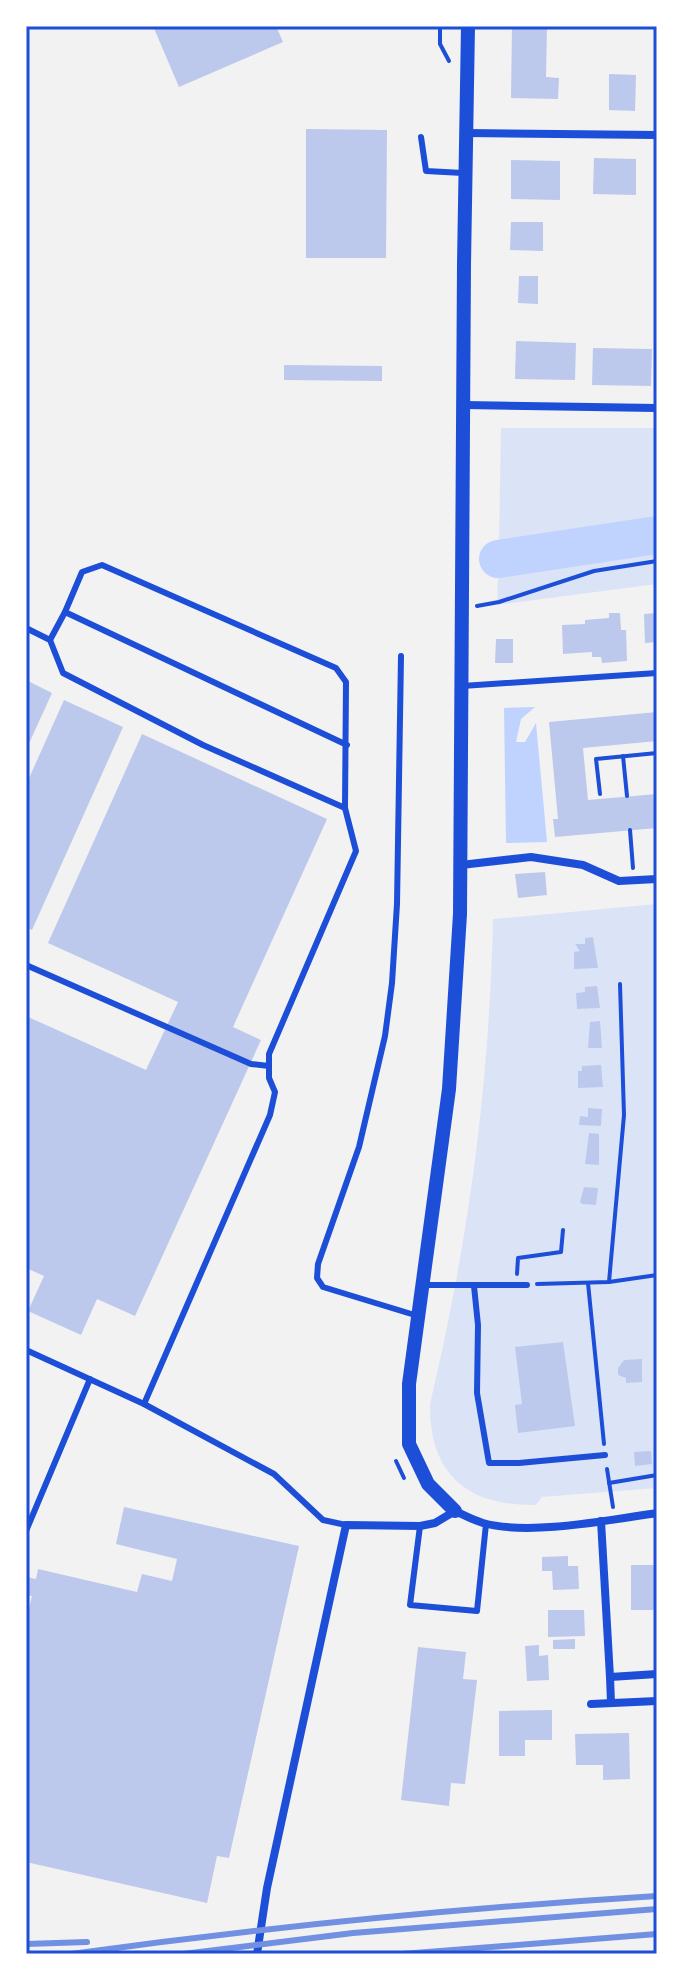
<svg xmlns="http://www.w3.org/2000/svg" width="683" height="1980" font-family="'DejaVu Sans',sans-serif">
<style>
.green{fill:#dbe4f7}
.water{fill:#bfd3fe}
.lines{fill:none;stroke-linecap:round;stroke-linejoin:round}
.river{stroke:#bfd3fe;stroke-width:38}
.building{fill:#bdc9ec}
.path{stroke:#1d4ed8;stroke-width:4}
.service{stroke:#1d4ed8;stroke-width:6}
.minor{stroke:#1d4ed8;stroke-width:8}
.tertiary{stroke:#1d4ed8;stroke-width:14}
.rail{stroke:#7290e2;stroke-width:6}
.neatline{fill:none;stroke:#1d4ed8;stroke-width:3}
</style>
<rect width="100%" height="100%" fill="#f2f2f2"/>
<g class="green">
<polygon points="501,428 657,428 657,517 499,542"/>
<polygon points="657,522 657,584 497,605 499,544"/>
<path d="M657,904V1488L542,1497L536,1505C468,1506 429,1475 430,1404C469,1239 489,1088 493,919Z"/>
</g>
<polygon class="water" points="535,707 521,719 516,742 525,742 536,723 547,842 506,843 504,708"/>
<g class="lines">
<polyline class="river" points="498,559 657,535"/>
</g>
<g class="building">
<polygon points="153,26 276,26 283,42 179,87"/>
<polygon points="512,26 547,26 546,77 559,78 558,99 511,98"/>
<polygon points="609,74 636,75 635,111 609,110"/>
<polygon points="306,129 387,130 386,258 306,258"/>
<polygon points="594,158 636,159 636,195 593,194"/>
<polygon points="511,160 560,161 560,200 511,199"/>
<polygon points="511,222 543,222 543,251 510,250"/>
<polygon points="519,276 538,276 538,304 518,303"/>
<polygon points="516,341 576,343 575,380 515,379"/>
<polygon points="593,348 652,349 651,386 592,385"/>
<polygon points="284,365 382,366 382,381 284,380"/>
<polygon points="609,613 620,613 621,630 626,630 627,661 602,663 601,657 592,657 592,652 563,654 562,625 585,624 585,620 609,618"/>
<polygon points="657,613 657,642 645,643 644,614"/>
<polygon points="496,639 513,639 513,663 495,663"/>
<polygon points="26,680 52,693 26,750"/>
<polygon points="64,700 123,727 32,930 26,927 26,785"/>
<polygon points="657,712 657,741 583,748 588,800 657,794 657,828 555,837 553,819 558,819 549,722"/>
<polygon points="142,734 327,819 233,1027 261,1040 135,1316 97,1299 81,1335 28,1311 44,1276 26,1268 26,1016 146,1070 178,1002 48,943"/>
<polygon points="545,872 547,895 518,898 515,874"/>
<polygon points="593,937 598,968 574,969 574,952 580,951 575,944 585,944 585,938"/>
<polygon points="597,986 600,1008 577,1009 576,993 585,992 585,987"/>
<polygon points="600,1021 602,1048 588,1048 590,1022"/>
<polygon points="601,1065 603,1087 578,1088 578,1071 582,1071 582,1066"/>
<polygon points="588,1108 602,1109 601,1126 579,1125 580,1116 588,1117"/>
<polygon points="589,1133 599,1134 599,1165 585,1164"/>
<polygon points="584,1187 598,1188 596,1205 582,1204 580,1202"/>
<polygon points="563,1342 575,1426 518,1433 515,1405 522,1404 515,1347"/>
<polygon points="642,1359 642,1382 626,1383 626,1378 618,1375 618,1368 624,1360"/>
<polygon points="651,1451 652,1464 635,1466 634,1452"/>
<polygon points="124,1507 299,1546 229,1858 217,1856 207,1903 26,1862 26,1621 32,1596 26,1595 26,1577 36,1579 38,1569 137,1592 142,1574 172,1581 177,1559 116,1544"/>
<polygon points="568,1556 568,1566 578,1566 579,1589 553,1590 552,1571 542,1571 542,1557"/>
<polygon points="631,1565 656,1565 657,1610 631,1610"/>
<polygon points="548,1610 584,1610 585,1636 548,1637"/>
<polygon points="575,1639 575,1649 553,1649 553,1640"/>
<polygon points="539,1645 539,1656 548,1655 549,1680 527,1681 525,1646"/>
<polygon points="418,1647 466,1652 463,1679 477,1680 465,1784 451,1783 449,1806 401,1800"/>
<polygon points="552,1710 552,1740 525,1740 525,1756 499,1756 499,1711"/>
<polygon points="629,1733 630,1779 603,1780 603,1765 576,1765 575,1734"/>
</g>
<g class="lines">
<g class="path">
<polyline points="440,26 440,44 449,61"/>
<polyline points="477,606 499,602 594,571 657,561"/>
<polyline points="623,756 627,796"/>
<polyline points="600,794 596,759 657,753"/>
<polyline points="630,830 633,868"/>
<polyline points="517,1274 518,1258 561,1252 563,1230"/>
<polyline points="609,1282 624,1115 620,984"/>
<polyline points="588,1283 604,1444"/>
<polyline points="537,1284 609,1282 657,1275"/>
<polyline points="396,1461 404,1478"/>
<polyline points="607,1469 613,1507"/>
<polyline points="609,1483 657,1475"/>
</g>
<g class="service">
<polyline points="421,137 426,171 463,173"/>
<polyline points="65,612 347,745"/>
<polyline points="26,628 50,640 63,673 203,745 345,808"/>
<polyline points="50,640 65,612 82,572 102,565 336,668 346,682 345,808 356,851 269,1054 269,1078 275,1092 270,1115 144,1404"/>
<polyline points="401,656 397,904 392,983 385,1036 359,1147 318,1264 317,1278 323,1287 418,1316"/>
<polyline points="462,686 657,673"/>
<polyline points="26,965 251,1064 269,1066"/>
<polyline points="424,1285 527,1285"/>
<polyline points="474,1286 478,1325 477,1393 489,1463 519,1463 605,1455"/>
<polyline points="26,1350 144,1404 274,1474 323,1520 346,1525"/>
<polyline points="420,1526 410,1605 477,1611 486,1524"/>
<polyline points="26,1531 90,1379"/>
</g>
<g class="minor">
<polyline points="466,133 657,135"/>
<polyline points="464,405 657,408"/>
<polyline points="461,865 531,857 583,865 619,881 657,879"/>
<polyline points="601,1521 610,1677 657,1674"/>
<polyline points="610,1677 611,1703"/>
<polyline points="591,1704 657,1701"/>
<path d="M257,1954L267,1888L346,1525L420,1526L435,1523L455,1511C464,1515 473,1520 483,1523C530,1536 608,1520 657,1513"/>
</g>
<polyline class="tertiary" points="455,1511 428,1484 409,1444 409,1384 449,1089 460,914 464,264 468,26"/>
<g class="rail">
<polyline points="26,1944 87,1942"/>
<path d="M71,1954C265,1927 461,1908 657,1896"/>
<polyline points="183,1954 353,1933 657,1909"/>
<polyline points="402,1954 657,1934"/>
</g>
</g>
<rect width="683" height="1980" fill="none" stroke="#ffffff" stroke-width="56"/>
<rect x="28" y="28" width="627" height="1924" class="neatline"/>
</svg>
